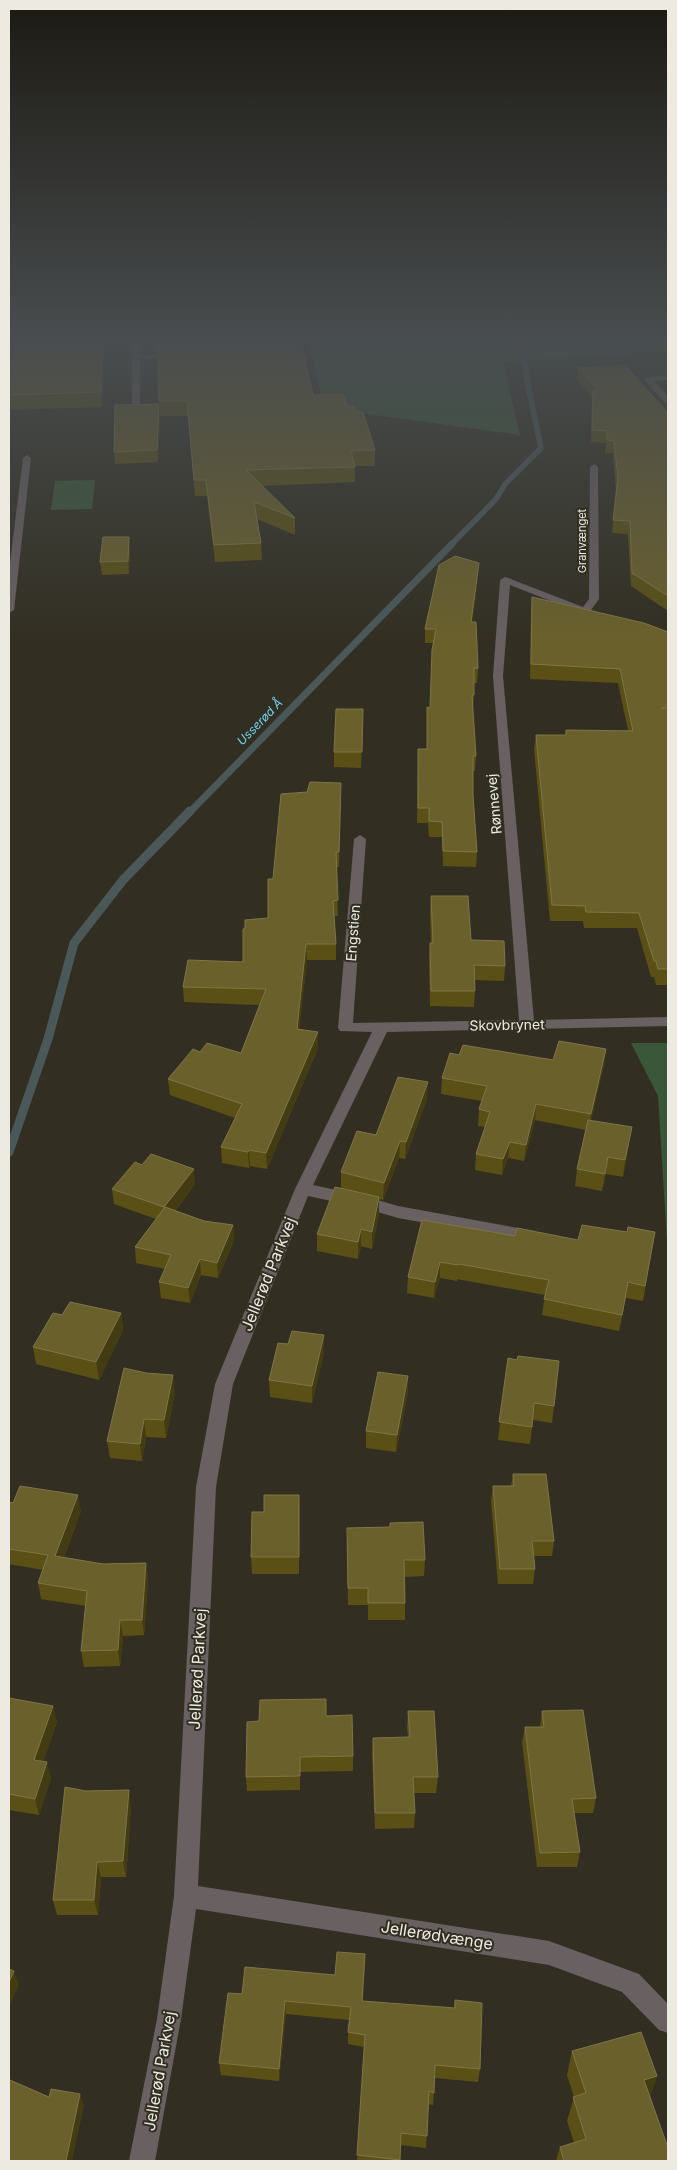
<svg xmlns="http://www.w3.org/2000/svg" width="677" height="2170" font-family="Inter,sans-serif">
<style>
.green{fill:#3a573a}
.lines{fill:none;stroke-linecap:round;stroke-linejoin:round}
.stream-far2{stroke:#4a585a;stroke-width:5.5}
.stream-far1{stroke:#4a585a;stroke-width:7}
.stream{stroke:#4a585a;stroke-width:9}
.minor{fill:#686061;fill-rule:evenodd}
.wall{fill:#5a5016}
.shaded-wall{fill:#433c12}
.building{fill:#6a602c;stroke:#7e7648}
.labels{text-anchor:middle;stroke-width:4;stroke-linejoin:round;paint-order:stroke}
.far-street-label{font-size:11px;fill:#eceae1;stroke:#322f22}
.far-water-label{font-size:12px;font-style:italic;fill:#6ed2f5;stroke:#322f22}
.street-label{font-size:14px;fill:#eceae1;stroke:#322f22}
.near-street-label{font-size:16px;fill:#eceae1;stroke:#322f22}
</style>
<rect width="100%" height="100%" fill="#322f22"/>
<g class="green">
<polygon points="307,336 668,336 668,350 503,362 520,435 324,408"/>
<polygon points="95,480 92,509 51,510 55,481"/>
<polygon points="631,1043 668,1043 668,1258 658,1096"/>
</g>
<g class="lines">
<polyline class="stream-far2" points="451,545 496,499 506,483 541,448 527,380 521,336"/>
<polyline class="stream-far1" points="189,813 452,544"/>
<polyline class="stream" points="9,1152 48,1039 74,943 123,880 190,811"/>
<g class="minor">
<polygon points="132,336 140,336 140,355 177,354 181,356 177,358 140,359 140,403 136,405 132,403"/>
<polygon points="668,376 668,380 654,381 668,396 668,403 665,403 644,379 648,377"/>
<polygon points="27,455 31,458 14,610 9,613 9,571 23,458"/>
<polygon points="594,464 598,467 599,599 591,610 597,612 597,616 589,616 510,585 503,676 534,1020 668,1017 668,1026 387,1032 313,1185 364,1196 398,1206 534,1231 540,1233 542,1237 540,1241 534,1243 398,1218 364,1208 308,1196 233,1384 216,1487 198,1886 549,1941 639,1974 668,2004 668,2033 659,2030 622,1992 549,1965 196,1909 181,2019 155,2161 129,2161 157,2019 174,1896 196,1487 215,1384 295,1189 372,1032 340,1031 338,1028 354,839 360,835 366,839 353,1023 519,1020 493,676 500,580 505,577 508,578 583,607 589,599 590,467"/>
</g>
</g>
<g class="wall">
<polygon points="15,336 105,336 102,407 9,410 9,378"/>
<polygon points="157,336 300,336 300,342 313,395 347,406 356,412 375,450 375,466 355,466 355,482 262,486 295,518 295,535 257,519 261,543 262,560 215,562 207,496 195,496 188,416 160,416"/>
<polygon points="578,368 668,413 668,611 631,586 628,534 612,533 616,490 613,453 605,453 606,443 591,442 592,397 577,380"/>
<polygon points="159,404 160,415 158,462 115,464 114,452"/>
<polygon points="130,550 129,574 102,575 100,562"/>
<polygon points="478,576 472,622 478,668 477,683 474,683 474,695 473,709 476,756 475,771 473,771 473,795 477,852 476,867 443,866 442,837 429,837 428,823 417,823 418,749 427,749 427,707 430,708 433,643 425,643 425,629"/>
<polygon points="532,597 668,632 668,985 656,985 654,977 651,977 637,928 584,928 583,921 550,921 534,749 536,735 565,735 566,730 628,730 618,683 530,679 531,610"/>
<polygon points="363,709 361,768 334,767 334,752"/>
<polygon points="341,798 339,867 336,867 338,916 334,916 336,944 336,960 307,960 299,1029 318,1048 267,1169 250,1166 249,1168 222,1163 221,1147 235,1118 170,1095 168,1079 200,1052 241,1053 259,1005 184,1002 183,987 243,962 268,918 273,879"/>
<polygon points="431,896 471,940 505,966 504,981 475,980 475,991 474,1007 430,1006 429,958 430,943 431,943 430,911"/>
<polygon points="459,1055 553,1060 604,1065 591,1120 629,1144 623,1177 606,1174 602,1191 575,1186 577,1169 586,1130 535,1120 524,1161 508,1158 502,1175 475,1170 476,1154 485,1127 478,1126 479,1109 482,1101 441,1094 442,1078"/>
<polygon points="427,1099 405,1159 399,1158 383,1200 379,1199 379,1214 372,1249 361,1246 358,1259 317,1251 317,1234 341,1188 341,1172 376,1135"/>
<polygon points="195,1184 175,1211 204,1221 233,1225 234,1241 218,1278 201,1275 190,1303 161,1298 159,1282 165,1269 136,1263 135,1247 156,1219 114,1204 112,1189"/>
<polygon points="422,1220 515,1236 578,1240 627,1232 655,1232 643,1301 626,1298 619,1331 542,1315 545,1295 457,1279 457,1281 440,1278 434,1298 407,1293 408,1277"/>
<polygon points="121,1313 123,1330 99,1380 36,1364 33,1347 62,1315"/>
<polygon points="324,1352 312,1403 270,1397 269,1380"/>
<polygon points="508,1358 554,1406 552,1423 533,1420 530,1444 498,1440"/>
<polygon points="175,1392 166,1438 146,1437 142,1461 110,1458 107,1441"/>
<polygon points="408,1393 396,1452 366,1448 366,1431"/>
<polygon points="513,1474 554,1541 552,1556 534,1556 535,1569 533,1584 498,1584 491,1501 493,1486 511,1486"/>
<polygon points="299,1495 299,1574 252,1574 251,1557 264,1512"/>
<polygon points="9,1502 81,1511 64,1557 103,1564 146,1563 148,1579 144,1635 123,1636 120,1666 84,1667 81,1651 86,1606 41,1599 38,1583 43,1570 9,1564"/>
<polygon points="347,1545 425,1560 424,1576 404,1577 405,1603 405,1620 368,1620 368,1605 348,1605"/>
<polygon points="9,1698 57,1722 43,1762 51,1778 39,1815 9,1810"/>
<polygon points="408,1711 438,1777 436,1793 414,1793 415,1813 414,1828 375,1829 372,1754 373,1738 408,1737 407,1727"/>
<polygon points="542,1711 596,1798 593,1813 574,1813 580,1852 577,1867 537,1867 522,1742 525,1727 540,1727"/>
<polygon points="326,1716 353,1756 353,1771 300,1772 300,1790 247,1791 246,1777"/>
<polygon points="131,1806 126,1877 101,1877 98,1915 57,1915 53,1900"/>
<polygon points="365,1954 363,2001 454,2008 455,2000 480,2069 478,2082 435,2078 433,2105 428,2104 426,2148 400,2145 400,2161 357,2161 364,2047 348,2044 348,2032 349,2020 286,2014 279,2081 221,2075 219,2063 242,1994 335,1975"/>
<polygon points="572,2051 657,2076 650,2096 668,2161 556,2161 560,2147 574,2142 567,2121 574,2097 567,2075"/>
</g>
<g class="shaded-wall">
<polygon points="103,336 105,336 102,407 101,392"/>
<polygon points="159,404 160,415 158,462 157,450"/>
<polygon points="129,537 130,550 129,574 128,561"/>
<polygon points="479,563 478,576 471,636 471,622"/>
<polygon points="341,783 341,798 339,867 339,852"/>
<polygon points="306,944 307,960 298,1045 297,1029"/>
<polygon points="318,1032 318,1048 267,1169 266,1153"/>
<polygon points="606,1049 604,1065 589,1130 591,1114"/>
<polygon points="428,1082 427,1099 405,1159 406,1142"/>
<polygon points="536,1104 535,1120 524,1161 526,1145"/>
<polygon points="632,1127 629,1144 623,1177 625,1160"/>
<polygon points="400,1141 399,1158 383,1200 384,1183"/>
<polygon points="510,1142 508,1158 502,1175 503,1159"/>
<polygon points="249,1150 250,1166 249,1168 248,1152"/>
<polygon points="608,1157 606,1174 602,1191"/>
<polygon points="194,1169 195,1184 165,1223 164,1207"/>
<polygon points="379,1197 379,1214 372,1249 372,1232"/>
<polygon points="233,1225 234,1241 218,1278 217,1263"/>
<polygon points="361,1229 361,1246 358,1259 358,1242"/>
<polygon points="200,1259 201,1275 190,1303 188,1288"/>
<polygon points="440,1262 440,1278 434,1298 435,1282"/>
<polygon points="121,1313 123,1330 99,1380 96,1362"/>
<polygon points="324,1335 324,1352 312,1403 312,1386"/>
<polygon points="173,1375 175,1392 166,1438 164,1420"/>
<polygon points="408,1376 408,1393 396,1452 397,1435"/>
<polygon points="144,1419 146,1437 142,1461 140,1444"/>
<polygon points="78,1495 81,1511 58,1572 55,1556"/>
<polygon points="299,1495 300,1512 299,1574"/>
<polygon points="146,1563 148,1579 144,1635 142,1620"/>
<polygon points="120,1620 123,1636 120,1666 118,1650"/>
<polygon points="53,1706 57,1722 38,1776 34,1760"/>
<polygon points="47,1762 51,1778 39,1815 35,1799"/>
<polygon points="129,1790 131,1806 126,1877 123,1861"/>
<polygon points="97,1862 101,1877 98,1915 94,1900"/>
<polygon points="365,1954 365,1968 362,2014 362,2001"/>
<polygon points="14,1971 19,1985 9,2007 9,1982"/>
<polygon points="285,2001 286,2014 279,2081 279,2069"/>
<polygon points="657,2076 649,2099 644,2080"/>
<polygon points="80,2094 84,2106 72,2161 66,2161"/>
</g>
<g class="building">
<polygon points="16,336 103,336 101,392 9,395 9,378"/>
<polygon points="157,336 300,336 300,338 157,341"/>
<polygon points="301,342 313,395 344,395 347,406 354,406 356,412 363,412 375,450 351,451 355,467 246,470 295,518 254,502 261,543 214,545 206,480 194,480 187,401 159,401 157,346"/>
<polygon points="625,365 668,413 668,596 632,573 630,521 613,520 618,478 614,441 607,440 607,431 592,430 593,391 598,390 578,368"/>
<polygon points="159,404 157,450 114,452 115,405"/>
<polygon points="103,537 129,537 128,561 100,562"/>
<polygon points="455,556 479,563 471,622 476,622 478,668 474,668 474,695 472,695 476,756 473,756 473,795 477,852 443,851 442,822 429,821 429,808 418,808 418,749 427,749 427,707 430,708 432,650 436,629 425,629 439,565"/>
<polygon points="532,597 644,623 668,632 668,704 661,709 668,707 668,969 658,969 656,961 654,961 639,913 586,912 585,906 552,905 536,735 566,735 566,730 633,731 620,669 531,664"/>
<polygon points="336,709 363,709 362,752 334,752"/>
<polygon points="310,782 341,783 339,852 336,852 338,900 333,901 336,944 306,944 297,1029 318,1032 266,1153 249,1150 248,1152 221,1147 242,1104 168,1079 193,1049 200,1052 207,1043 241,1053 266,989 183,987 188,960 243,962 243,929 245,928 245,920 268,918 268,879 273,879 281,794 307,792"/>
<polygon points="431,896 468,896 471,940 504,941 505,966 474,965 475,991 431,991 430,943 433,943"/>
<polygon points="559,1041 606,1049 591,1114 536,1104 526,1145 510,1142 503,1159 476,1154 490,1112 479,1109 487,1086 442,1078 450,1053 459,1055 463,1045 553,1060"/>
<polygon points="398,1077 428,1082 406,1142 400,1141 384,1183 341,1172 357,1131 376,1135"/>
<polygon points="588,1120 632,1127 625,1160 608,1157 605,1174 577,1169"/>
<polygon points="151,1154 194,1169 164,1207 112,1189 135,1162 142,1165"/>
<polygon points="335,1187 379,1197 372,1232 361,1229 358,1242 317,1234"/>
<polygon points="165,1207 204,1221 233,1225 217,1263 200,1259 188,1288 159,1282 171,1255 135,1247"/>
<polygon points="422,1220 515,1236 517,1228 578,1240 582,1225 627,1232 628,1227 655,1232 645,1286 628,1282 622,1315 544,1299 549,1280 459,1264 458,1265 440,1262 435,1282 408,1277"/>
<polygon points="70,1302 121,1313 96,1362 33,1347 53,1313 62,1315"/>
<polygon points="292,1331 324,1335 312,1386 269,1380 278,1343 288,1344"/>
<polygon points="518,1356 559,1361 554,1406 534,1403 532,1427 499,1422 508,1358 517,1360"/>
<polygon points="124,1368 146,1373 173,1375 164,1420 144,1419 140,1444 107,1441"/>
<polygon points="378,1372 408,1376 397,1435 366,1431"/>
<polygon points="513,1474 546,1474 554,1541 532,1541 535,1569 500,1569 493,1486 514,1486"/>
<polygon points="20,1486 78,1495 55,1556 103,1564 146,1563 142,1620 120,1620 118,1650 81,1651 87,1591 38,1583 48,1555 9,1549 9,1502 13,1503"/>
<polygon points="264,1495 299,1495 299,1557 251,1557 252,1512 264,1512"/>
<polygon points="423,1522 425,1560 404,1560 405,1603 368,1603 368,1588 348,1588 347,1528 390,1527 390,1523"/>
<polygon points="9,1698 53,1706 34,1760 47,1762 35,1799 9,1794"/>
<polygon points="326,1699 326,1716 352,1715 353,1756 300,1757 300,1776 246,1777 247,1722 259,1721 260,1700"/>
<polygon points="583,1710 596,1798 572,1799 580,1852 540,1853 525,1727 544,1727 542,1711"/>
<polygon points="408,1711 434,1711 438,1777 413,1777 415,1813 375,1813 373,1738 410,1737"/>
<polygon points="65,1787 86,1791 129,1790 123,1861 97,1862 94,1900 53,1900"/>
<polygon points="337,1952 365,1954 362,2001 455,2008 455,2000 482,2003 480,2069 435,2065 434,2093 429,2091 427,2136 401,2133 400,2160 357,2155 365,2035 348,2032 351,2007 285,2001 279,2069 219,2063 228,1993 242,1994 245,1967 335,1975"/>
<polygon points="9,1969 14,1971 9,1982"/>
<polygon points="641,2032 657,2076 644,2080 668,2148 668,2161 564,2161 560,2147 586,2139 573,2097 586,2093 572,2051"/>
<polygon points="10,2080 49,2097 51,2089 80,2094 66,2161 9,2161 9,2087"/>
</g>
<linearGradient id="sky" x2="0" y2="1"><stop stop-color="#1c1a13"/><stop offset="0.53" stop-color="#494d4f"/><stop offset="1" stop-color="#494d4f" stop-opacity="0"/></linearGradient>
<rect width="677" height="640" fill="url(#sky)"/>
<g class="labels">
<g class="far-street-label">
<text transform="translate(582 541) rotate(-90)" y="4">Granvænget</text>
</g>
<g class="far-water-label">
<text transform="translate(260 722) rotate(-46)" y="4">Usserød Å</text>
</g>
<g class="street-label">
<text transform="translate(494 804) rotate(-95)" y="5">Rønnevej</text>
<text transform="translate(353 933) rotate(-86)" y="5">Engstien</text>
<text transform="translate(507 1025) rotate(-1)" y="5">Skovbrynet</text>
</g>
<g class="near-street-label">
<text transform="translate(268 1274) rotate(-68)" y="6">Jellerød Parkvej</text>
<text transform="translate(197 1669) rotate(-87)" y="6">Jellerød Parkvej</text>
<text transform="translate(437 1935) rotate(9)" y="6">Jellerødvænge</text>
<text transform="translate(159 2071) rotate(-80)" y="6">Jellerød Parkvej</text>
</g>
</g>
<rect width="677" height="2170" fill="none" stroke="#eceae1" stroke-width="20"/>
</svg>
